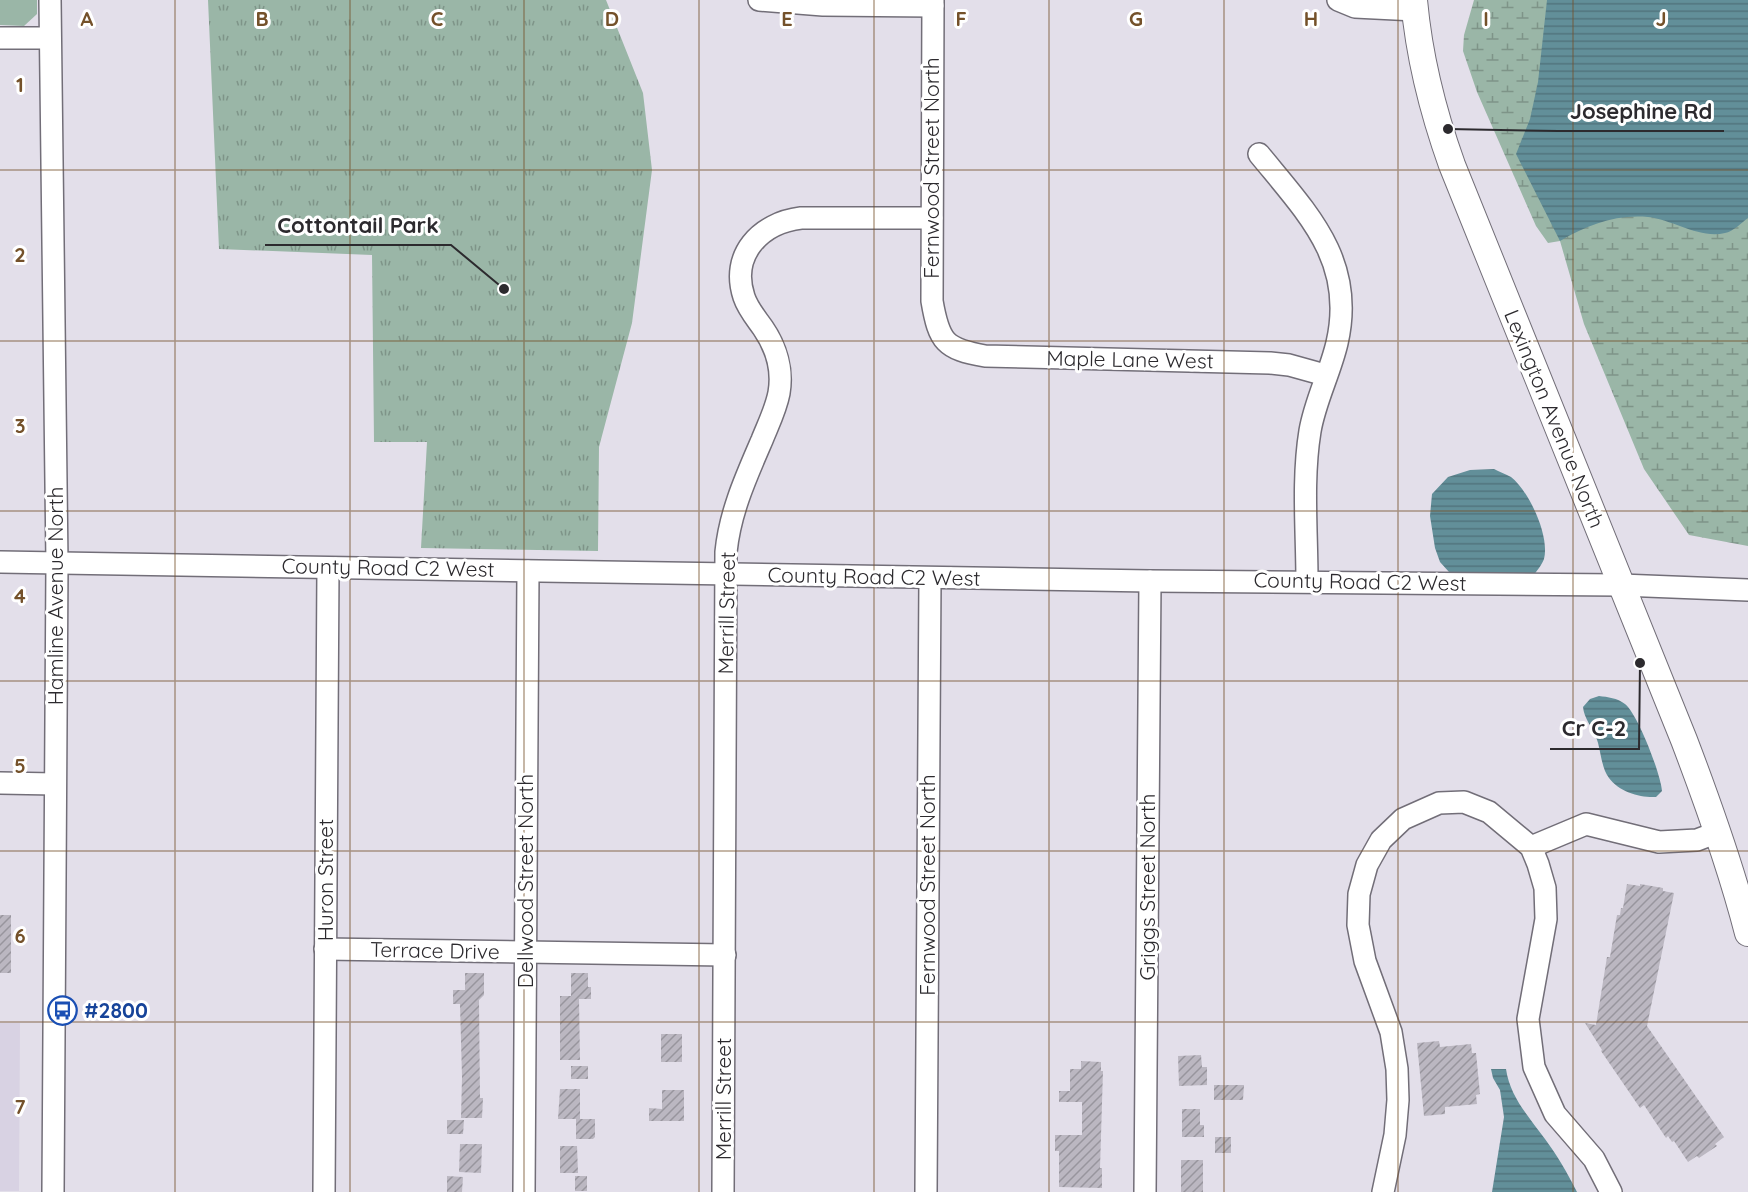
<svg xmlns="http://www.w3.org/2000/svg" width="1748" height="1192" font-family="Quicksand,sans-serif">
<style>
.built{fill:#d8d2e3}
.grass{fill:#9ab6a7}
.wetland{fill:url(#wetland-marsh)}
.park{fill:url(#park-tufts)}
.water{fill:url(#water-rules)}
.building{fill:url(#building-hatch)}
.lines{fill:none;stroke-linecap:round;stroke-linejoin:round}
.minor-casing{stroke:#726e78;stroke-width:24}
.major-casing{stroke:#726e78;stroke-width:28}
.minor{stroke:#fff;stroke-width:21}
.major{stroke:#fff;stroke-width:26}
.grid{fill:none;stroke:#74512a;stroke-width:1.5;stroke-opacity:0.55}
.labels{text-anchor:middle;stroke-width:6;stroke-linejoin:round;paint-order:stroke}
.street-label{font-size:21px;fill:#2c2a2e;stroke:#fff}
.transit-label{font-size:21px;font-weight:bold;fill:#164399;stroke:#fff;text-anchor:start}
.grid-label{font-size:20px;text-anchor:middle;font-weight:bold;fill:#74512a;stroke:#fff;stroke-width:6;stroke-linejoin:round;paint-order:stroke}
.leader{fill:none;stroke:#2c2a2e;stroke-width:2}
.callout-dot{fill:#2c2a2e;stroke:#fff;stroke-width:2}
.callout-label{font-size:22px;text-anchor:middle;font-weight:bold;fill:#2c2a2e;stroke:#fff;stroke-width:6;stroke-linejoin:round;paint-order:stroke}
</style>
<defs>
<pattern id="wetland-marsh" width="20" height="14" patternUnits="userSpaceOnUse" patternTransform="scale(1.5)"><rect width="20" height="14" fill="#9ab6a7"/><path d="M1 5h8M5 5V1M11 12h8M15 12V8" fill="none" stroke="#7e9488"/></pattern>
<pattern id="park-tufts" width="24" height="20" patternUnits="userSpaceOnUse" patternTransform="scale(1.5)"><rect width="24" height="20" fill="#9ab6a7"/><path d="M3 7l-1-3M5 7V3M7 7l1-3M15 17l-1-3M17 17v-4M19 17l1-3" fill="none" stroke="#7e9488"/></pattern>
<pattern id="water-rules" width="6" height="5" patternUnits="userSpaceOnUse" patternTransform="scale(1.5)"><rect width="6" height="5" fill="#628f99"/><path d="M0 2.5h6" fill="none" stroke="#51757d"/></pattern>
<pattern id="building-hatch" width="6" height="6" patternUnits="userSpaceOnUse" patternTransform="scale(1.5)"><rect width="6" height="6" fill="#bbb7c1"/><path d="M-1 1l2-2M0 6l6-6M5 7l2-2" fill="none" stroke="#98959d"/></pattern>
</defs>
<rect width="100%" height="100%" fill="#e3dfea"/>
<polygon class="built" points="0,1023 20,1023 19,1191 0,1191"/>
<polygon class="grass" points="0,0 37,0 37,14 24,26 0,25"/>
<polygon class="wetland" points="1474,0 1748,0 1748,546 1689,535 1644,469 1584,324 1560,241 1548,243 1536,226 1477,92 1463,51 1464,35"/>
<polygon class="park" points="208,0 606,0 643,93 652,170 632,323 599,447 598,551 421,548 427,442 374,442 372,255 219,249"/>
<g class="water">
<path d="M1547,0H1748V218C1742,222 1733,232 1725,233C1699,239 1674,220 1648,217C1616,214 1587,225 1560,241L1516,154L1530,119L1538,82Z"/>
<path d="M1494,469C1499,472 1506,474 1511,477C1529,491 1550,536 1544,559C1542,565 1535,573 1531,579L1470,580L1449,572L1440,562L1435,548L1430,516L1432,494L1448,477L1470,470Z"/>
<path d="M1599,696C1608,697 1617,698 1625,704C1638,714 1661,775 1662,791L1656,797C1641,798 1619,792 1609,778C1601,768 1601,749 1596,737C1592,727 1584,718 1583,707L1590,699Z"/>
<path d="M1491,1069H1506C1510,1097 1529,1117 1545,1139C1557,1155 1568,1174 1577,1192H1492L1504,1117L1500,1090L1493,1078Z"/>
</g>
<g class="building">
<polygon points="1627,884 1640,886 1640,884 1663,888 1663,891 1674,893 1647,1026 1724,1137 1715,1144 1717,1146 1699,1158 1697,1156 1688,1162 1674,1141 1672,1142 1668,1136 1666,1138 1644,1105 1640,1108 1601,1051 1602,1050 1585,1023 1596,1025 1607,957 1610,957 1617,915 1620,915 1621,908 1623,908"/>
<rect x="0" y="915" width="11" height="58"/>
<polygon points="465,973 484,973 484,995 479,1000 480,1098 483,1098 482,1118 461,1118 462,1077 460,1004 453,1004 453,990 465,990"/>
<polygon points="571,973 588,973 588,987 591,987 591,999 579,999 580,1060 560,1060 560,996 571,996"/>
<rect x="661" y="1034" width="21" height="28"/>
<polygon points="1439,1041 1440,1047 1471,1044 1472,1053 1476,1053 1480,1094 1476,1095 1477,1104 1445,1107 1445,1114 1424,1116 1417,1043"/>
<polygon points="1201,1055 1202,1067 1207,1067 1207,1085 1179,1086 1178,1056"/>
<polygon points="1081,1061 1101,1062 1101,1071 1103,1071 1100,1168 1102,1168 1102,1188 1059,1187 1059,1151 1055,1151 1055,1135 1082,1135 1082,1102 1059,1102 1059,1091 1070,1091 1070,1069 1081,1069"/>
<rect x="571" y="1066" width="17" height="13"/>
<polygon points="1214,1085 1244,1085 1243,1100 1214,1100"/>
<polygon points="560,1089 580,1089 580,1119 595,1119 595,1137 593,1139 576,1139 576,1119 558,1119"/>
<polygon points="662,1090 684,1090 684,1121 649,1121 649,1108 662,1109"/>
<polygon points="1182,1109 1200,1109 1200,1125 1204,1125 1204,1137 1182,1137"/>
<polygon points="447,1120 464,1120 463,1134 447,1134"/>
<rect x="1215" y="1137" width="16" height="16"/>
<polygon points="460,1144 482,1144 481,1173 459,1172"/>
<polygon points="560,1146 577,1146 578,1173 560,1173"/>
<rect x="1181" y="1160" width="22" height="32"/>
<polygon points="447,1176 463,1177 462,1192 447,1192"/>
<rect x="575" y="1176" width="12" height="15"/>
</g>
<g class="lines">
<defs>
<g id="minor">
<polyline points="50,0 57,563 53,1192"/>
<polyline points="759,0 823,5 933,6"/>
<path d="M933,0L932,301C939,342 945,349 985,356L1270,363L1289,365L1325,375"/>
<polyline points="1338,0 1355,7 1415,10"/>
<polyline points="0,38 50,38"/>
<path d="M1259,154C1308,214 1356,261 1337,343C1330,373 1315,401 1310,431C1302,480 1307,532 1307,581"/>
<polyline points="0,562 1150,581 1621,585 1748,590"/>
<polyline points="0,783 55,784"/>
<polyline points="1531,847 1586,824 1659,842 1697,840 1718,832"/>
<polyline points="325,949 725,955"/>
<polyline points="324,1192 328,568"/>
<polyline points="524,1192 528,571"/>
<path d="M723,1192L726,552C730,512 746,477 762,440C768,425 776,409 779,393C783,370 776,347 763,328C756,318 748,309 744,297C730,255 760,223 801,218H932"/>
<polyline points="926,1192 930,578"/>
<polyline points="1145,1192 1150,581"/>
<polyline points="1383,1192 1395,1135 1398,1100 1397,1069 1391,1032 1365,961 1358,925 1359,894 1367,865 1381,840 1403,819 1439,803 1464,802 1489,812 1531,847 1538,864 1545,888 1546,919 1528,1019 1534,1067 1555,1114 1594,1159 1611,1192"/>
</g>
<path id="major" d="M1414,0C1419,56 1433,112 1452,165L1684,740C1708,803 1731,867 1748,933"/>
</defs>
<use href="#minor" class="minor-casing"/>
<use href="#major" class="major-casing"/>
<use href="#minor" class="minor"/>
<use href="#major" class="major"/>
</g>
<path class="grid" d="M175,0V1192M350,0V1192M524,0V1192M699,0V1192M874,0V1192M1049,0V1192M1224,0V1192M1398,0V1192M1573,0V1192M0,170H1748M0,341H1748M0,511H1748M0,681H1748M0,851H1748M0,1022H1748"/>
<defs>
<symbol id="bus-ring" viewBox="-11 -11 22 22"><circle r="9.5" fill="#fff" stroke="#1a4fb4" stroke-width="1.5"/><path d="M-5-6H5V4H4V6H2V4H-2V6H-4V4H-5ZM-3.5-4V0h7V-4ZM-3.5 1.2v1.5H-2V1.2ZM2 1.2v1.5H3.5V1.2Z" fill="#1a4fb4"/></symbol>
</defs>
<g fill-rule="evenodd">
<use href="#bus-ring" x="46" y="994" width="33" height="33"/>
</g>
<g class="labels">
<g class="street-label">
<text transform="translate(932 168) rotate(-90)" y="7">Fernwood Street North</text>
<text transform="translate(1130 360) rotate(1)" y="7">Maple Lane West</text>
<text transform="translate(1554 419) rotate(68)" y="7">Lexington Avenue North</text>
<text transform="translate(388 568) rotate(1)" y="7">County Road C2 West</text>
<text transform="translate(874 577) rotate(1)" y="7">County Road C2 West</text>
<text transform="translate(1360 582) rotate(1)" y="7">County Road C2 West</text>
<text transform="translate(56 596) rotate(-90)" y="7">Hamline Avenue North</text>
<text transform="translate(727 613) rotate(-89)" y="7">Merrill Street</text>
<text transform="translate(326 880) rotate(-90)" y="7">Huron Street</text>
<text transform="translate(526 881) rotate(-90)" y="7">Dellwood Street North</text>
<text transform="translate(928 885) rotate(-90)" y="7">Fernwood Street North</text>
<text transform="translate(1148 887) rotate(-90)" y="7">Griggs Street North</text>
<text transform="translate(435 951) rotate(1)" y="7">Terrace Drive</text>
<text transform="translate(724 1099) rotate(-90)" y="7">Merrill Street</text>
</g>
<g class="transit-label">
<text x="84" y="1018">#2800</text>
</g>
</g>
<g class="grid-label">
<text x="87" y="26">A</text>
<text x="262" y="26">B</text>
<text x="437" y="26">C</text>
<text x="612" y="26">D</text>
<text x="787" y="26">E</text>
<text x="961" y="26">F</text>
<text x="1136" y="26">G</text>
<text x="1311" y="26">H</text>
<text x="1486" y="26">I</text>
<text x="1661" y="26">J</text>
<text x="20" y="92">1</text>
<text x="20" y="262">2</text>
<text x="20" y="433">3</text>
<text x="20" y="603">4</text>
<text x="20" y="773">5</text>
<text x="20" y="943">6</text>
<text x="20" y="1114">7</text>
</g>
<path class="leader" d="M1448 129L1558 131H1724M504 289L451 245H265M1640 663L1639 749H1550"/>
<g class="callout-dot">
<circle cx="1448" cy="129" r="6"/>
<circle cx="504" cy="289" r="6"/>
<circle cx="1640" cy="663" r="6"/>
</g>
<g class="callout-label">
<text x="1641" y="119">Josephine Rd</text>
<text x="358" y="233">Cottontail Park</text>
<text x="1594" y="736">Cr C-2</text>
</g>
</svg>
